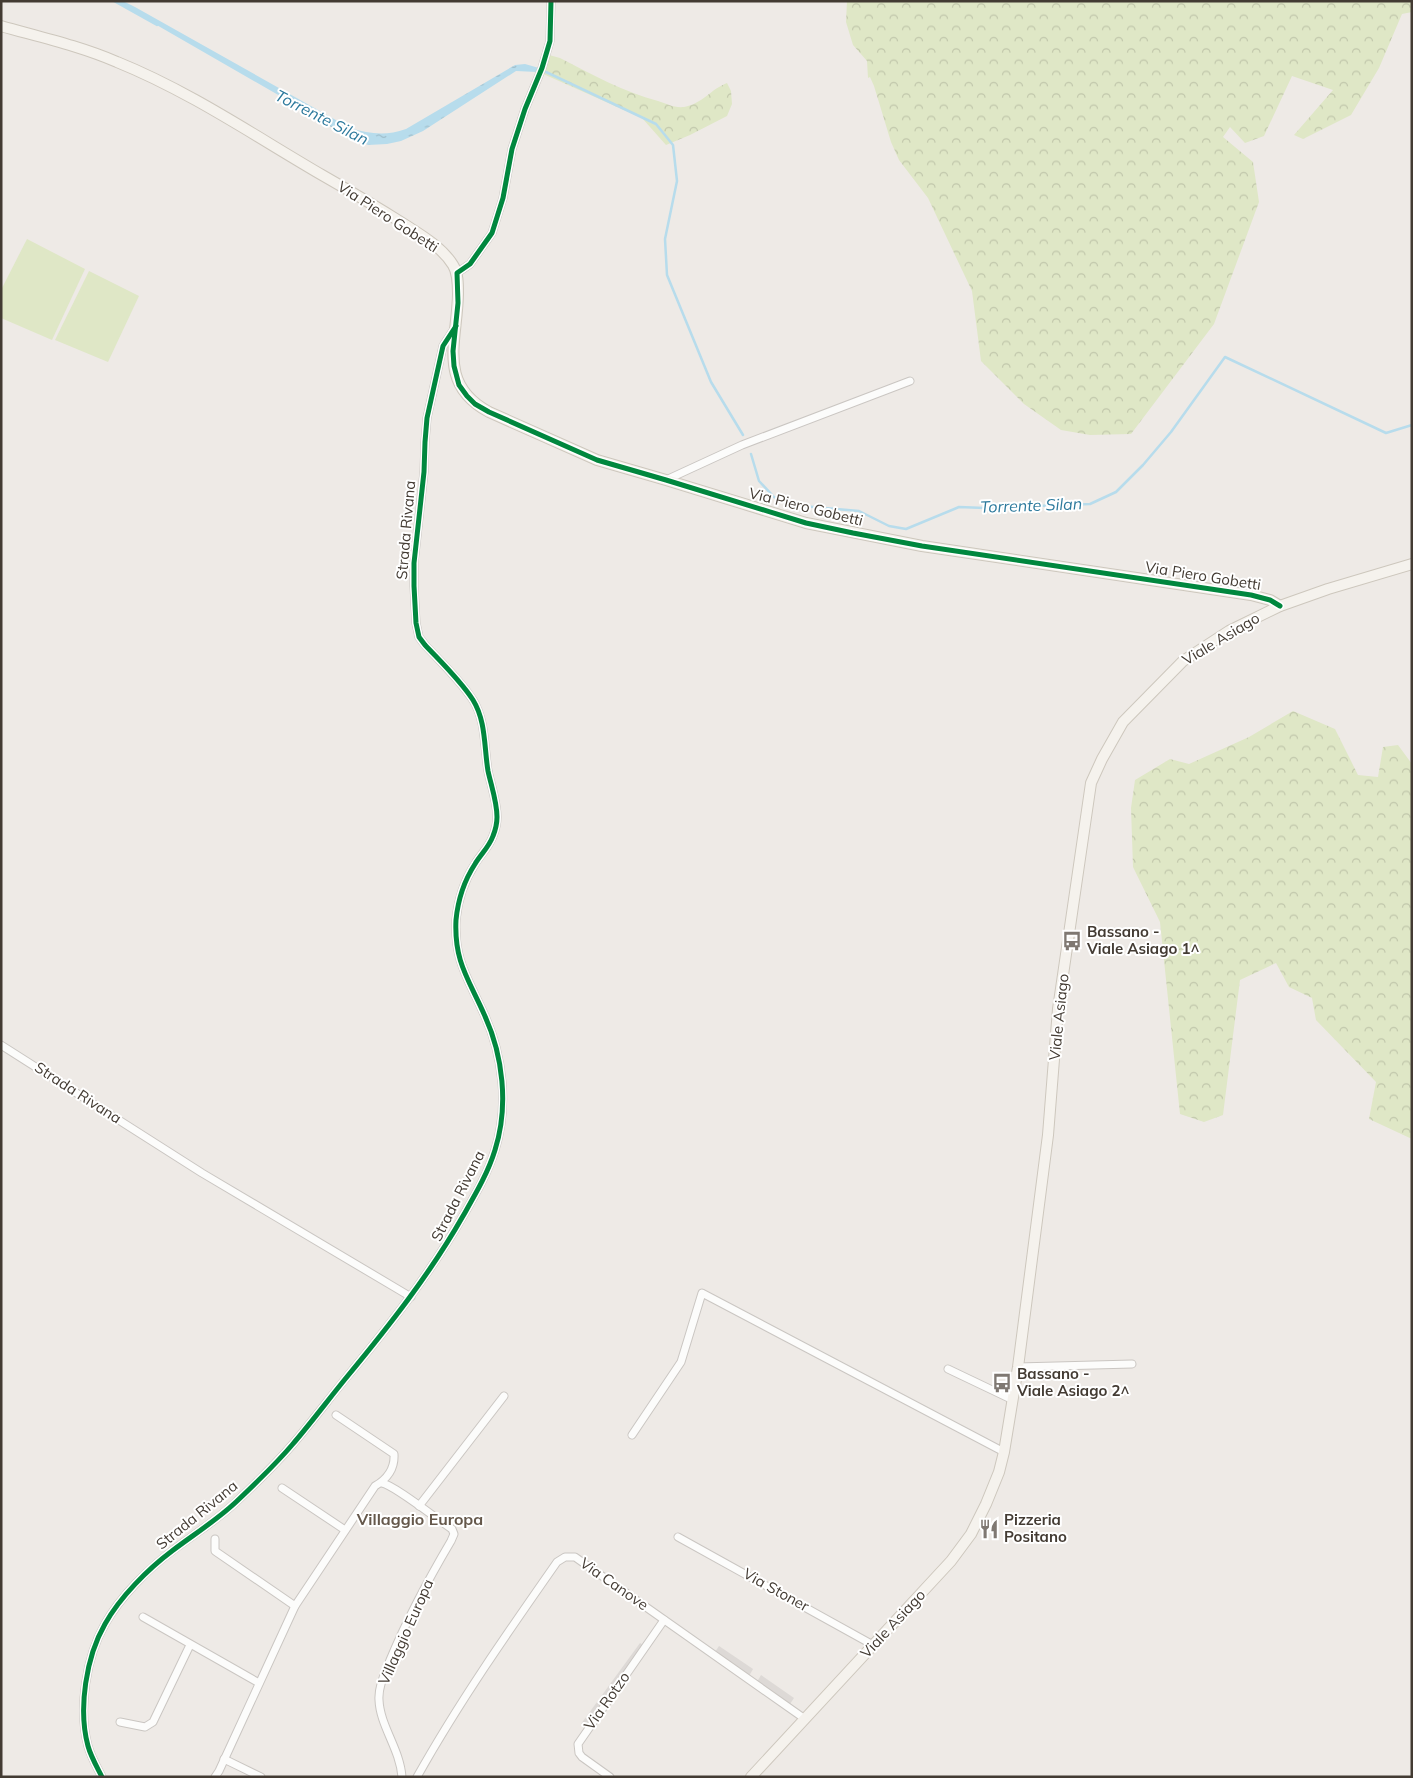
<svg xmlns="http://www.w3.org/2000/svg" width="1413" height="1778" font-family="Mulish,sans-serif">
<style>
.forest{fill:url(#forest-crowns)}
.garden{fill:#dfe7c6}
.parking{fill:#ddd9d6}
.water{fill:url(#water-ripples)}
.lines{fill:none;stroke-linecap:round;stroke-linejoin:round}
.stream{stroke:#b7dcec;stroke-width:2.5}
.street-casing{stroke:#cac6c2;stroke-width:9}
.secondary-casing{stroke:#cdc7bd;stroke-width:12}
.street{stroke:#fcfcfb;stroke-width:7}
.secondary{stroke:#f5f2ed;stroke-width:10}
.cycleway-casing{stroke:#fff;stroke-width:8}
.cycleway{stroke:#00873e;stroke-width:5}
.labels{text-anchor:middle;stroke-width:4;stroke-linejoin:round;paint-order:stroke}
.street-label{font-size:15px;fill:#433b33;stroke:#fff}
.poi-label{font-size:15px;font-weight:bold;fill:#433b33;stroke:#fff;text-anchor:start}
.water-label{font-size:16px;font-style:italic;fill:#2c799c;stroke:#fff}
.neighbourhood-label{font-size:16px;font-weight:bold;fill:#65584b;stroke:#fff}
</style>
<defs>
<pattern id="forest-crowns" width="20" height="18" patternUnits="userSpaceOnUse" patternTransform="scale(1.25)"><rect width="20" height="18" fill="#dfe7c6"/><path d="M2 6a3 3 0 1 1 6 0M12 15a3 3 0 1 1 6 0" fill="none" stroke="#c1c7ab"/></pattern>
<pattern id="water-ripples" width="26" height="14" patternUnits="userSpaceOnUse" patternTransform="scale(1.25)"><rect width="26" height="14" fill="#b7dcec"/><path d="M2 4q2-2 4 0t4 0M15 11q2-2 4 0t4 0" fill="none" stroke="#9fbecb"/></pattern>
</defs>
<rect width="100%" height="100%" fill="#eeeae6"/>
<g class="forest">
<polygon points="847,1 1412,1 1412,12 1402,14 1379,68 1351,115 1303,139 1294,135 1333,90 1292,76 1264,136 1245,143 1230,127 1223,137 1253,162 1259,202 1214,324 1131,434 1090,435 1061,430 1024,404 981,361 972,291 928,198 899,160 891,142 874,86 870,77 868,78 867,61 853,45 846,22"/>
<path d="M549,55L560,58C591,74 624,92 658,101C667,104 674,108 684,107C702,104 711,89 727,83L731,91L732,104L727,116L690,135L666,145L642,118L541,73Z"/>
<polygon points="1293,711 1335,729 1358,775 1378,777 1383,747 1398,745 1412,764 1412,1139 1369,1119 1376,1082 1316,1020 1312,998 1289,987 1276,963 1240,980 1223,1115 1204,1122 1180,1114 1160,922 1133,867 1131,808 1135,780 1170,759 1189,764 1249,737"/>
</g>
<g class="garden">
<polygon points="27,239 85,269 52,340 1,318 1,290"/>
<polygon points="89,271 139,296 108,362 55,340"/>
</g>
<g class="parking">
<polygon points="640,1643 645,1646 585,1727 581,1724"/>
<polygon points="719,1646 753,1669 749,1676 715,1652"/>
<polygon points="761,1675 794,1698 790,1704 757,1682"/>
</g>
<path class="water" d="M115,1H123L135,7L350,128C370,134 386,136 406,129L515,65L525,64L539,68L537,72L516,71L423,131L401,141L387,144L368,145L331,127L287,100Z"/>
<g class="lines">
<g class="stream">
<polyline points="114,1 157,25"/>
<polyline points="546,72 656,124 673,145 677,181 665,239 667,275 711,382 743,435"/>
<polyline points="751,454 759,481 774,497 802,506 859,511 889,526 906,529 959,507 985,508 1090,504 1116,492 1143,465 1171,432 1225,357 1386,433 1412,425"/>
</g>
<defs>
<g id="street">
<polyline points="457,273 470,264 492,233 503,198 512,149 525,109 542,68 550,41 551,1"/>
<polyline points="666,480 742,445 910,381"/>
<polyline points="1,1045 202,1173 411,1297"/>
<polyline points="1018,1367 1132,1364"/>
<polyline points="948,1369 1013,1400"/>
<polyline points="632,1435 681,1362 702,1293 1004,1452"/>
<path d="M382,1483C394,1485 438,1520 452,1529L454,1534L451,1541C428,1580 407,1619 390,1660C385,1673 378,1687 379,1700C380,1726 400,1749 402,1777"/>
<polyline points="282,1488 345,1530"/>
<polyline points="419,1506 504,1396"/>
<polyline points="678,1537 873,1645"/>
<polyline points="215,1539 215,1551 295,1606"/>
<polyline points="143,1617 259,1683"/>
<polyline points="120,1722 145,1727 153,1722 190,1645"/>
<polyline points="224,1759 261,1777"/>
<path d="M102,1777C97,1767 91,1757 88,1746C78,1709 86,1657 105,1624C120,1597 148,1569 172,1551C193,1535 217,1520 236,1502C255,1484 275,1465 292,1445C311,1423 328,1400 346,1378C389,1326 430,1274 463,1216C475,1195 488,1173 495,1150C509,1106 503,1055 484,1014C468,978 454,961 456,920C458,899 464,881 475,864C481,854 489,847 493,836C495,831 497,823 497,817C497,802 491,785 488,771C484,747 486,721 473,700C460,680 441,662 425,645L419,637L416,623L414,586V563L424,472L425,442L427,418L443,346L454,329"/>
<path d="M215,1777L219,1771L295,1606L375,1486C387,1479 395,1469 394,1454L336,1415"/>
<path d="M417,1777C459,1702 508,1632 557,1562L565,1557H575L805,1719"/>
<polyline points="610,1777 582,1757 579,1753 578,1744 664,1620"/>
</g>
<g id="secondary">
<path d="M1,26C40,37 80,46 117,62C189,91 255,136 322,175C350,191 377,207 404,224C421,235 442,247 453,265C458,273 458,284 458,294C457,342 437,384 489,412L597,460L666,480L806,523L922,546L1251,595L1270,600L1280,606"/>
<polyline points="751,1777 951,1561 971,1534 986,1504 999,1472 1004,1452 1018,1367 1048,1135 1058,1009 1091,783 1102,759 1123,722 1183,661 1229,631 1280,606 1328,589 1412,564"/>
</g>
</defs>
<use href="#street" class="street-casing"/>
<use href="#secondary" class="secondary-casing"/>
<use href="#street" class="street"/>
<use href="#secondary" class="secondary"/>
<defs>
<g id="cycleway">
<polyline points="551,1 550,41 542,68 525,109 512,149 503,198 492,233 470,264 457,273 458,303 453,351 454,366 459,385 467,396 475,404 489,412 597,460 666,480 806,523 853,533 922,546 1251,595 1270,600 1280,606"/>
<path d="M102,1777C97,1767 91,1757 88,1746C78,1709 86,1657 105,1624C120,1597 148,1569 172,1551C193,1535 217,1520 236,1502C255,1484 275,1465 292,1445C311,1423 328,1400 346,1378C389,1326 430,1274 463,1216C475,1195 488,1173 495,1150C509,1106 503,1055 484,1014C468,978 454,961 456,920C458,899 464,881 475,864C481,854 489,847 493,836C495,831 497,823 497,817C497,802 491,785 488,771C484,747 486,721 473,700C460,680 441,662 425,645L419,637L416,623L414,586V563L424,472L425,442L427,418L443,346L456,326"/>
</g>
</defs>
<use href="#cycleway" class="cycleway-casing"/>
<use href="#cycleway" class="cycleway"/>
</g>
<defs>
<symbol id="bus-bare" viewBox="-9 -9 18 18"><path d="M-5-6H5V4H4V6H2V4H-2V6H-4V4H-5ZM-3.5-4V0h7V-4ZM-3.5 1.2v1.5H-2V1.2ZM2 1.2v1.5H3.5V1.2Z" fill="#7f7872" stroke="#fff" stroke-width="2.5" paint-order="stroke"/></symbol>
<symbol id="restaurant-bare" viewBox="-9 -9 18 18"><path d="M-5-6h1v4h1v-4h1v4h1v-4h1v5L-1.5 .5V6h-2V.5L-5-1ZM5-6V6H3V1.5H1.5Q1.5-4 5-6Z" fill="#7f7872" stroke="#fff" stroke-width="2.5" paint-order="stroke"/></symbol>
</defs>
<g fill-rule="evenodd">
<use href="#bus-bare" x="1058" y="927" width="28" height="28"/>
<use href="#bus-bare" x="988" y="1369" width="28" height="28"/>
<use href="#restaurant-bare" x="975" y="1515" width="28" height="28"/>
</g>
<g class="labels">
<g class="street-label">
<text transform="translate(388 217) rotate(33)" y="5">Via Piero Gobetti</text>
<text transform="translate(806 507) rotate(14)" y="5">Via Piero Gobetti</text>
<text transform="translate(406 530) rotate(-85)" y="5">Strada Rivana</text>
<text transform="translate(1203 576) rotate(9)" y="5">Via Piero Gobetti</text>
<text transform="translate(1221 639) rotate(-31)" y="5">Viale Asiago</text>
<text transform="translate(1059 1017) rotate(-84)" y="5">Viale Asiago</text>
<text transform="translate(78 1093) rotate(33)" y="5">Strada Rivana</text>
<text transform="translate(458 1196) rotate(-63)" y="5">Strada Rivana</text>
<text transform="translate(197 1515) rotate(-39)" y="5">Strada Rivana</text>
<text transform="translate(614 1584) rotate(35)" y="5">Via Canove</text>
<text transform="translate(776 1590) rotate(29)" y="5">Via Stoner</text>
<text transform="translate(893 1624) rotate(-47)" y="5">Viale Asiago</text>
<text transform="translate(406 1632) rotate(-66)" y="5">Villaggio Europa</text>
<text transform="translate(607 1701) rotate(-55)" y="5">Via Rotzo</text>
</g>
<g class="poi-label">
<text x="1087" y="937">Bassano -<tspan x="1087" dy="17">Viale Asiago 1^</tspan></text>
<text x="1017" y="1379">Bassano -<tspan x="1017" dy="17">Viale Asiago 2^</tspan></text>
<text x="1004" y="1525">Pizzeria<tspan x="1004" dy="17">Positano</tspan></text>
</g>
<g class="water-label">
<text transform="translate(322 117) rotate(27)" y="6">Torrente Silan</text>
<text transform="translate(1031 505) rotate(-2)" y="6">Torrente Silan</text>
</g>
<g class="neighbourhood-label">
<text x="420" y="1525">Villaggio Europa</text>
</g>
</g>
<rect width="1413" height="1778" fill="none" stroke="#433b33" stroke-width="5"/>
</svg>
